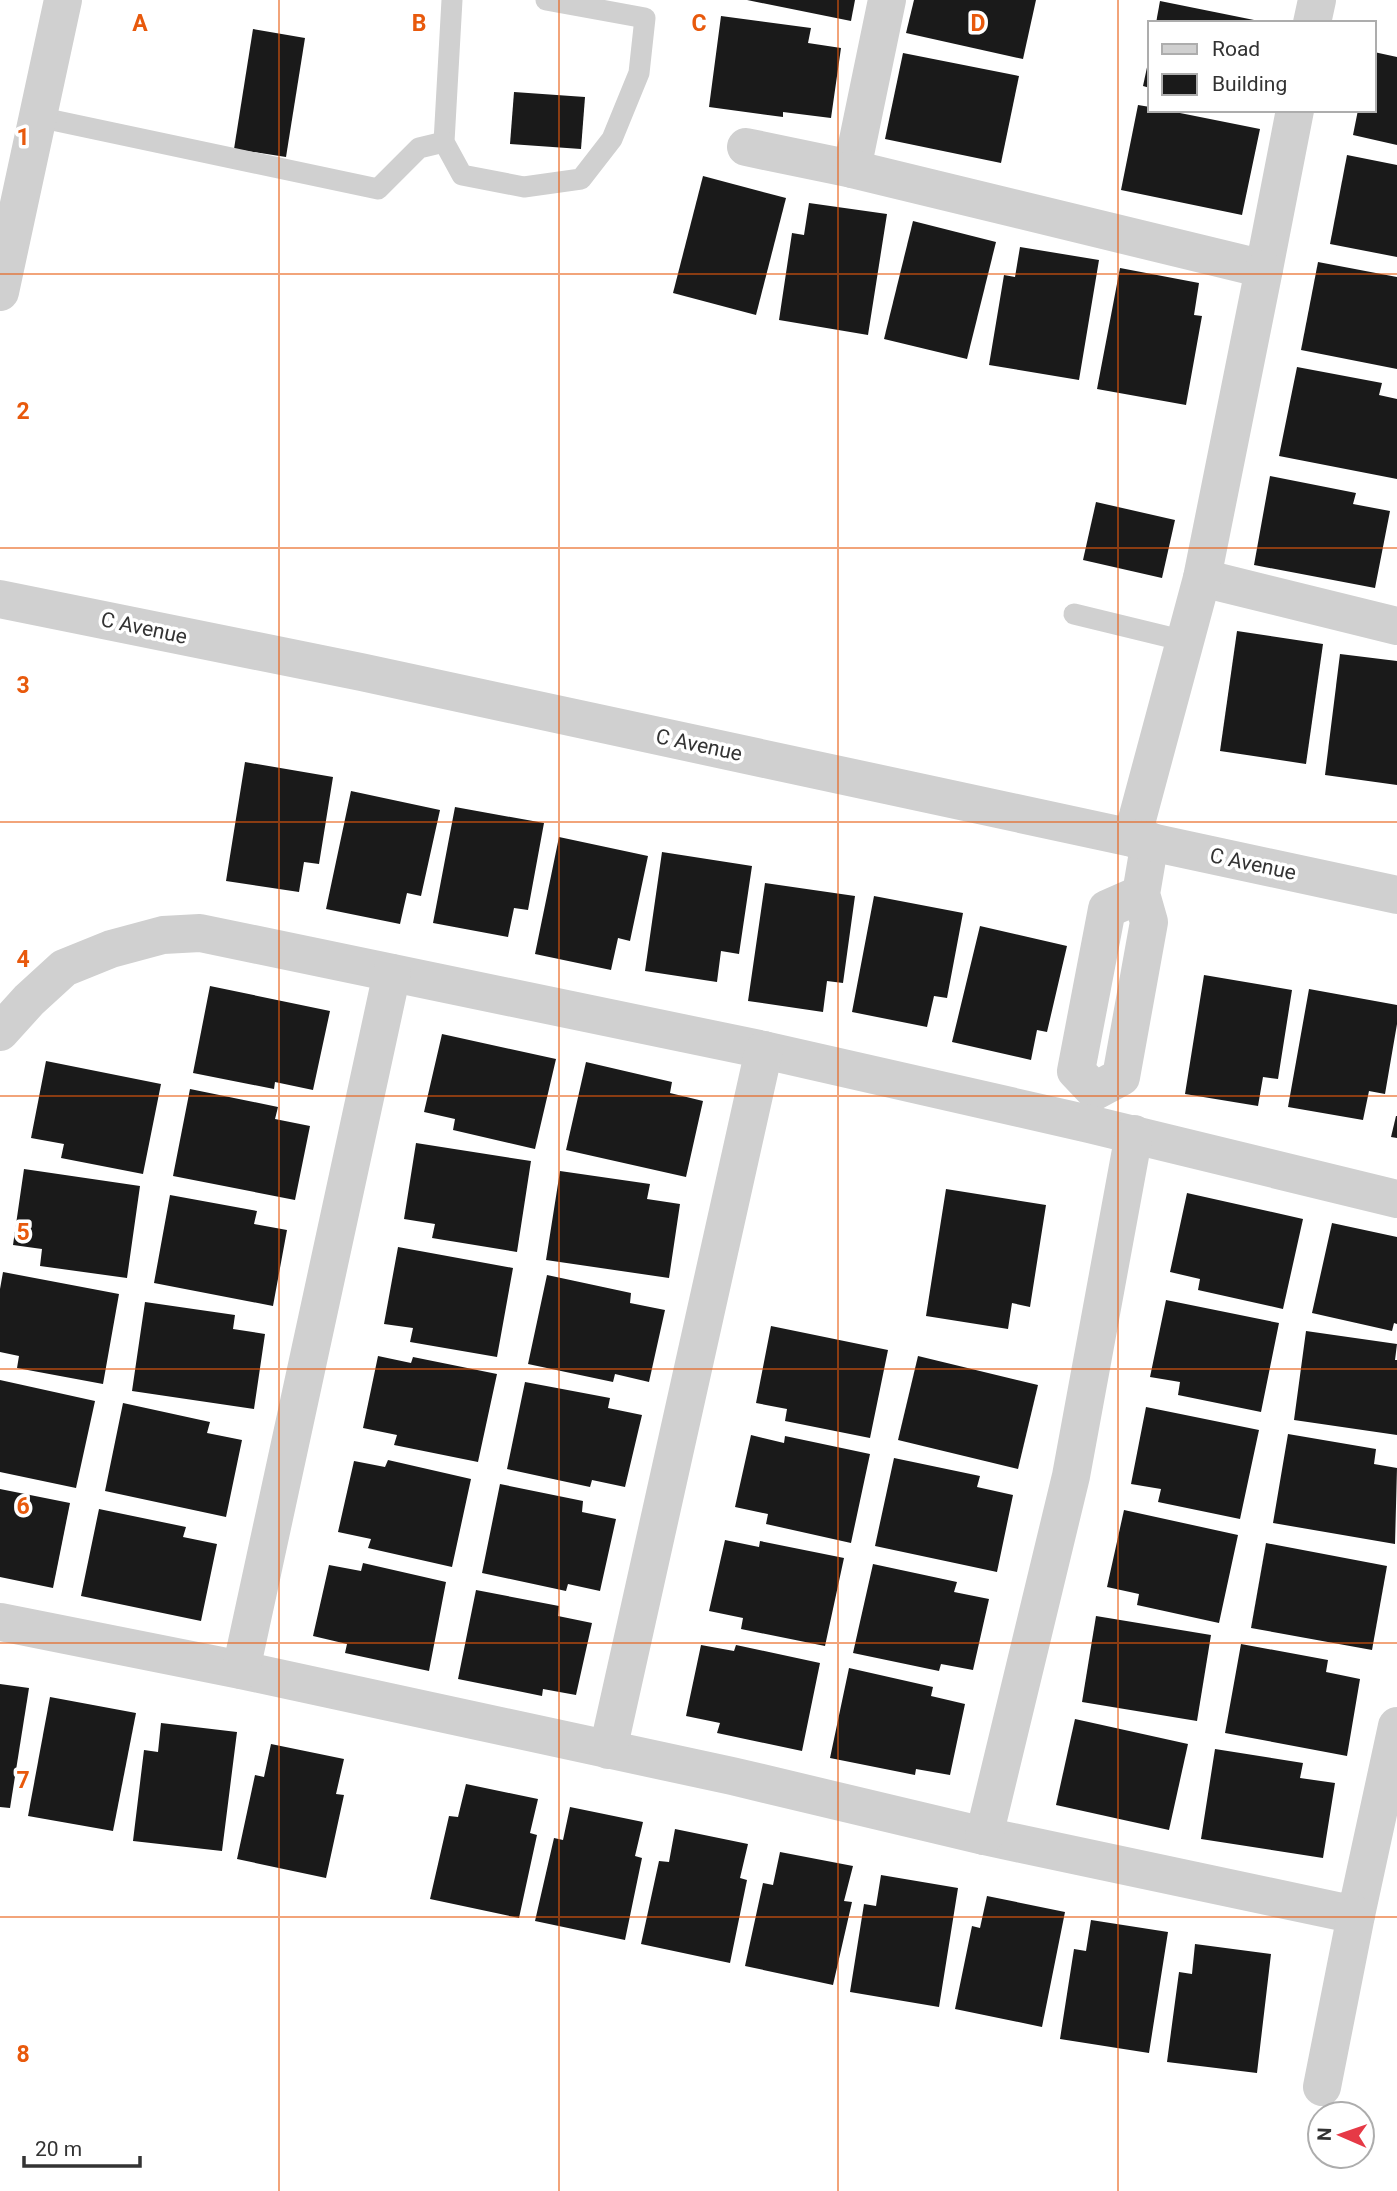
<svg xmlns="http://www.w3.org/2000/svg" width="1397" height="2191" font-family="Roboto,sans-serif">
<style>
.building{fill:#1a1a1a}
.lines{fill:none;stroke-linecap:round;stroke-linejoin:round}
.service{stroke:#d0d0d0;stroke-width:21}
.minor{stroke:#d0d0d0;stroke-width:38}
.tertiary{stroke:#d0d0d0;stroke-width:38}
.grid{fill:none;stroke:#e8590c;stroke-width:2;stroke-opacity:0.55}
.labels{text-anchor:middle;stroke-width:7;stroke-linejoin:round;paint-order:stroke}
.street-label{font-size:21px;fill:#333;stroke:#fff}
.grid-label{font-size:23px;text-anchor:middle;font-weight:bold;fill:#e8590c;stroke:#fff;stroke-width:7;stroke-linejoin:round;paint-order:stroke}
</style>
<rect width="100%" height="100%" fill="#fff"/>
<g class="building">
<polygon points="747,0 855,0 851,21"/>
<polygon points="914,0 1036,0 1023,59 906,33"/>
<polygon points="1160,1 1264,22 1264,23 1156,23"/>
<polygon points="721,16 811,28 808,43 841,48 831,118 783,112 783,117 709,107"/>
<polygon points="253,29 305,38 286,157 234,149"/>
<polygon points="1374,52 1397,57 1397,145 1353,135 1358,110 1374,110"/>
<polygon points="903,53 1019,76 1001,163 885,139"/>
<polygon points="1149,58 1150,58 1150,88 1143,86"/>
<polygon points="514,92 585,97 581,149 510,144"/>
<polygon points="1138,105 1150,107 1150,110 1165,110 1260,129 1242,215 1121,190"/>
<polygon points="1347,155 1397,165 1397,257 1330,244"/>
<polygon points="703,176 786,198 756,315 673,293"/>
<polygon points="809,203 887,214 868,335 779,320 792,233 804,235"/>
<polygon points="913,221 996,242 967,359 884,339"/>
<polygon points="1020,247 1099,260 1079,380 989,365 1004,275 1015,277"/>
<polygon points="1318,262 1397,277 1397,369 1301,350"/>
<polygon points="1120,268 1199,283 1194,315 1202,316 1186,405 1097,389"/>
<polygon points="1297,367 1382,383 1379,395 1397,399 1397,479 1279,456"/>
<polygon points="1270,476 1356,493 1353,504 1390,511 1375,588 1254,565"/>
<polygon points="1096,502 1175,520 1162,578 1083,560"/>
<polygon points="1237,631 1323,644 1306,764 1220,751"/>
<polygon points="1340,654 1397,661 1397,785 1325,775"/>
<polygon points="245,762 333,777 319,864 304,862 299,892 226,881"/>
<polygon points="351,791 440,810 421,896 407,893 400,924 326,909"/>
<polygon points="455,807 544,823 528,910 514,908 508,937 433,923"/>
<polygon points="559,837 648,856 630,941 618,938 611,970 535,954"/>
<polygon points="662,852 752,866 739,954 721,951 717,982 645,971"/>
<polygon points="765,883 855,896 843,983 827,981 823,1012 748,1001"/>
<polygon points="874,896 963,913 947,998 934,996 927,1027 852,1012"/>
<polygon points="980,926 1067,946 1047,1032 1037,1030 1031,1060 952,1042"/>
<polygon points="1204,975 1292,990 1278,1079 1263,1077 1258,1106 1185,1094"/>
<polygon points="210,986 330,1011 313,1090 275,1082 274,1089 193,1073"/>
<polygon points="1309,989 1397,1005 1397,1024 1385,1094 1369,1091 1363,1120 1288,1107"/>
<polygon points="442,1034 556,1059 535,1149 453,1130 455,1119 424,1112"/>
<polygon points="46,1061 161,1084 143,1174 61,1158 64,1144 31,1138"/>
<polygon points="586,1062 672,1082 670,1093 703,1101 686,1177 566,1150"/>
<polygon points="190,1089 278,1107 275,1119 310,1126 295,1200 173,1176"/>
<polygon points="1396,1116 1397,1116 1397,1138 1391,1137"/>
<polygon points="416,1143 531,1161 517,1252 432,1238 435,1224 404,1219"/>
<polygon points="24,1169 140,1186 127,1278 40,1266 42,1249 13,1245"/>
<polygon points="560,1171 650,1184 647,1199 680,1204 669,1278 546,1260"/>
<polygon points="946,1189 1046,1205 1030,1307 1012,1303 1008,1329 926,1316"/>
<polygon points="1187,1193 1303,1219 1283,1309 1198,1290 1200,1279 1170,1272"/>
<polygon points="170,1195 257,1211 254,1224 287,1230 273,1306 154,1283"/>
<polygon points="1332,1223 1397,1237 1397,1324 1394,1323 1392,1331 1312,1313"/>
<polygon points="398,1247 513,1268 497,1357 410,1342 413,1328 384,1324"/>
<polygon points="3,1272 119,1294 103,1384 17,1368 19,1356 0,1352 0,1289"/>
<polygon points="547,1275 631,1293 630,1303 665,1310 649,1382 615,1374 613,1382 528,1364"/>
<polygon points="1166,1300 1279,1323 1261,1412 1178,1395 1180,1382 1150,1377"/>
<polygon points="145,1302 235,1315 233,1329 265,1334 254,1409 132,1391"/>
<polygon points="771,1326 888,1350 870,1438 785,1421 787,1409 756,1403"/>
<polygon points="1306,1331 1397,1344 1395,1360 1397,1360 1397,1435 1294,1420"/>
<polygon points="378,1356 411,1363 413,1357 497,1374 478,1462 394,1445 397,1435 363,1428"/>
<polygon points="918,1356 1038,1385 1018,1469 898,1440"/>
<polygon points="0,1380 95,1401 76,1488 0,1472"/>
<polygon points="525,1382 610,1398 608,1408 642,1415 625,1487 592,1480 590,1487 507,1469"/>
<polygon points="123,1403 210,1422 207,1433 242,1440 226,1517 105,1491"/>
<polygon points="1146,1407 1259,1430 1240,1519 1158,1502 1161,1489 1131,1484"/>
<polygon points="1288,1434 1376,1449 1374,1464 1397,1468 1395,1544 1273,1523"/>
<polygon points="751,1435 784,1443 785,1436 870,1454 851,1543 766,1524 768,1514 735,1507"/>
<polygon points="894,1458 980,1476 977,1487 1013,1495 997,1572 875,1546"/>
<polygon points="388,1460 471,1479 452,1567 368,1548 371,1539 338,1532 354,1461 385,1467"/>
<polygon points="500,1484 583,1501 582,1512 616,1519 600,1591 568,1584 566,1591 482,1573"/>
<polygon points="0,1489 70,1503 53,1588 0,1577"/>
<polygon points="99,1509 186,1527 183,1537 217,1544 201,1621 81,1596"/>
<polygon points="1124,1510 1238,1535 1219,1623 1137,1605 1139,1594 1107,1587"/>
<polygon points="725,1540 759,1547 760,1541 844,1558 825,1646 741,1629 743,1618 709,1611"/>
<polygon points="1266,1543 1387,1566 1372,1650 1251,1628"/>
<polygon points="363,1563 446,1582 429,1671 345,1653 347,1644 313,1636 329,1565 361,1571"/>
<polygon points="873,1564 957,1582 954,1592 989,1599 973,1670 941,1664 939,1671 853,1653"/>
<polygon points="476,1590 559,1606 558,1616 592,1623 576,1695 543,1689 542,1696 458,1679"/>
<polygon points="1096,1616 1211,1635 1197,1721 1082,1702"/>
<polygon points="1241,1644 1328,1660 1326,1672 1360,1679 1347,1756 1225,1733"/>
<polygon points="701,1645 734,1651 736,1645 820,1663 802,1751 717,1733 720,1723 686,1716"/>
<polygon points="849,1668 933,1687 931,1696 965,1704 950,1775 916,1769 915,1775 830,1758"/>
<polygon points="0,1684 29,1688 10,1808 0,1807"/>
<polygon points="50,1697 136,1713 113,1831 28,1816"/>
<polygon points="1075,1719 1188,1744 1169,1830 1056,1805"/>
<polygon points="161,1723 237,1732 222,1851 133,1841 144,1750 158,1752"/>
<polygon points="271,1744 344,1759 336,1794 344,1795 326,1878 237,1859 255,1775 264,1777"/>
<polygon points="1215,1749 1303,1763 1300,1778 1335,1783 1323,1858 1201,1839"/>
<polygon points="466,1784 538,1799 530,1833 537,1835 519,1918 430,1899 449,1816 458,1817"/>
<polygon points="570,1807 643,1822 635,1856 642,1858 625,1940 535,1921 554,1838 563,1840"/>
<polygon points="675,1829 748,1844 740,1878 747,1880 730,1963 641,1944 659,1861 669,1862"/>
<polygon points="780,1852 853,1866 844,1901 852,1902 833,1985 745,1966 763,1883 773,1885"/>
<polygon points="881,1875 958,1888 939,2007 850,1992 864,1904 876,1906"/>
<polygon points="987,1896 1065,1912 1042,2027 955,2009 972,1926 980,1928"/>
<polygon points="1091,1920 1168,1932 1149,2053 1060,2039 1074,1949 1086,1951"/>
<polygon points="1195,1944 1271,1954 1257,2073 1167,2062 1179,1972 1192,1974"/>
</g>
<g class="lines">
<g class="service">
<polyline points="452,0 444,142 462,175 524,187 581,179 612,139 639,73 645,18 546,0"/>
<polyline points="38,117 378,189 419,148 444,142"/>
<polyline points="1074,614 1185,641"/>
</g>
<g class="minor">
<polyline points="1312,23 1317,0"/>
<polyline points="746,147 852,169 887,0"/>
<polyline points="852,169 1264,269 1295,110"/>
<polyline points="1202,578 1397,626"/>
<polyline points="1132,838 1202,578 1264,269"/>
<polyline points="1141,894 1107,909 1076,1071 1095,1091 1121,1077 1149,922 1141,894 1150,841"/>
<polyline points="0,1032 29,1000 64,968 111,949 163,935 200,933 764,1050 1089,1124 1397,1199"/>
<polyline points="0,1622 241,1670 732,1776 984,1836 1356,1915 1397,1726"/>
<polyline points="241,1670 392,973"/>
<polyline points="608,1750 764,1050"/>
<polyline points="984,1836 1071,1476 1134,1134"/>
<polyline points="1322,2087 1356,1915"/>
</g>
<g class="tertiary">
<polyline points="0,292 63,0"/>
<polyline points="0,599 361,672 1397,895"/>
</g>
</g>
<path class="grid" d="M279,0V2191M559,0V2191M838,0V2191M1118,0V2191M0,274H1397M0,548H1397M0,822H1397M0,1096H1397M0,1369H1397M0,1643H1397M0,1917H1397"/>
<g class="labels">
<g class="street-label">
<text transform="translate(144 628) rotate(12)" y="7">C Avenue</text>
<text transform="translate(699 745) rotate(12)" y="7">C Avenue</text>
<text transform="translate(1253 864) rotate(12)" y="7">C Avenue</text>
</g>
</g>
<g class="grid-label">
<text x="140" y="31">A</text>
<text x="419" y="31">B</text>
<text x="699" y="31">C</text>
<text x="978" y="31">D</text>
<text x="23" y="145">1</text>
<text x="23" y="419">2</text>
<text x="23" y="693">3</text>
<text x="23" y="967">4</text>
<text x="23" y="1240">5</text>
<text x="23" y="1514">6</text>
<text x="23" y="1788">7</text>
<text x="23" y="2062">8</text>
</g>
<rect x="1148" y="21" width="228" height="91" fill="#ffffff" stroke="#adadad" stroke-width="2"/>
<rect x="1162" y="44" width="35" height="10" fill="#d0d0d0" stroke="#adadad" stroke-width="2"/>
<text x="1212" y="56" font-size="21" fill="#333333">Road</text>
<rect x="1162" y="74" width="35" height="21" fill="#1a1a1a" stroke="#adadad" stroke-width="2"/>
<text x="1212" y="91" font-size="21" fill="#333333">Building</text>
<g transform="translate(1341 2135) rotate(272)"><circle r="33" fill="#ffffff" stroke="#adadad" stroke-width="2"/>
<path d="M0-5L12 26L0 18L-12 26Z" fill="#e63946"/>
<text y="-10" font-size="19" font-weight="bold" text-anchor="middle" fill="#333333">N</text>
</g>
<path d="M24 2156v10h116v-10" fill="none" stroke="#333333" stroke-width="3.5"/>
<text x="35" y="2156" font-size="21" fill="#333333" stroke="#ffffff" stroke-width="5" paint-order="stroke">20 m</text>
</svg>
